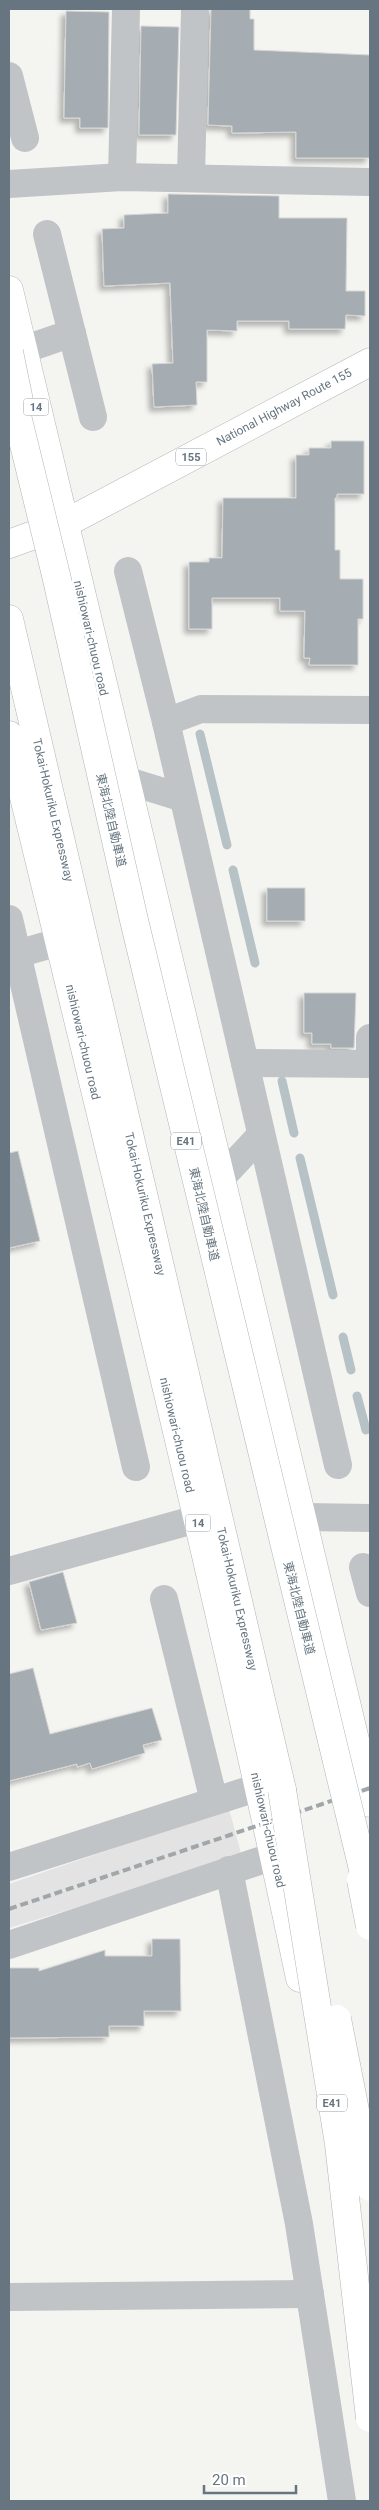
<svg xmlns="http://www.w3.org/2000/svg" width="379" height="2510" font-family="Roboto,'Noto Sans JP',sans-serif">
<style>
.built{fill:#e2e3e2}
.lines{fill:none;stroke-linecap:round;stroke-linejoin:round}
.stream{stroke:#b7c2c6;stroke-width:9}
.building{fill:#a6adb2;stroke:#d6d6d4;filter:url(#shadow)}
.primary-casing{stroke:#b2b6b9;stroke-width:29}
.highway-casing{stroke:#b1b5b7;stroke-width:29}
.street{stroke:#c0c4c7;stroke-width:28}
.primary{stroke:#fff;stroke-width:28}
.highway{stroke:#fff;stroke-width:28}
.rail{stroke:#a0a6aa;stroke-width:4;stroke-dasharray:8 4;stroke-linecap:butt}
.highway-bridge-casing{stroke:#b1b5b7;stroke-width:29;stroke-linecap:butt}
.highway-bridge{stroke:#fff;stroke-width:28}
.labels{text-anchor:middle;stroke-width:5;stroke-linejoin:round;paint-order:stroke}
.shield{fill:#fff;stroke:#949ea6;stroke-width:1}
.shield-label{font-size:11px;font-weight:bold;fill:#667580}
.street-label{font-size:12px;fill:#667580;stroke:#fff}
</style>
<defs>
<filter id="shadow"><feDropShadow dx="-4.5" dy="4.5" stdDeviation="2.5" flood-color="#0004"/></filter>
</defs>
<rect width="100%" height="100%" fill="#f4f4f1"/>
<polygon class="built" points="229,1809 242,1857 9,1928 9,1884"/>
<g class="lines">
<g class="stream">
<polyline points="200,734 227,845"/>
<polyline points="233,870 255,963"/>
<polyline points="282,1081 294,1133"/>
<polyline points="300,1158 333,1295"/>
<polyline points="343,1337 351,1370"/>
<polyline points="357,1396 366,1430"/>
</g>
</g>
<g class="building">
<polygon points="211,9 250,9 250,19 254,19 254,50 370,55 370,158 296,158 296,132 232,133 232,126 208,125"/>
<polygon points="66,11 109,12 108,128 80,128 80,118 64,118"/>
<polygon points="141,26 179,27 176,135 139,135"/>
<polygon points="168,194 279,196 279,218 347,218 346,291 365,291 365,316 346,315 345,329 289,329 289,321 237,321 237,331 207,330 207,382 196,382 197,405 154,407 152,364 173,363 170,283 104,286 102,229 124,228 124,215 168,213"/>
<polygon points="331,441 364,441 364,494 337,494 337,498 335,498 335,550 340,550 340,579 363,579 363,619 358,619 358,665 309,665 310,658 304,658 305,611 280,611 280,598 212,598 212,629 189,629 189,562 209,562 209,558 222,558 223,498 296,498 296,455 309,455 309,448 331,448"/>
<rect x="267" y="888" width="38" height="33"/>
<polygon points="304,993 356,993 354,1048 331,1048 331,1044 312,1044 312,1033 304,1033"/>
<polygon points="18,1151 40,1241 9,1248 9,1153"/>
<polygon points="63,1572 77,1623 41,1630 29,1582"/>
<polygon points="33,1668 50,1734 152,1708 162,1740 143,1745 145,1753 92,1769 90,1763 77,1767 77,1764 9,1781 9,1674"/>
<polygon points="152,1939 180,1939 181,2011 144,2011 144,2026 109,2026 109,2037 9,2038 9,1968 39,1968 39,1971 105,1950 105,1956 152,1956"/>
</g>
<g class="lines">
<defs>
<g id="primary">
<polyline points="9,290 370,1803"/>
<path d="M9,735C109,1148 212,1562 300,1978"/>
</g>
<g id="highway">
<polyline points="9,544 64,524 370,362"/>
<polyline points="9,619 282,1790"/>
</g>
</defs>
<use href="#primary" class="primary-casing"/>
<use href="#highway" class="highway-casing"/>
<g class="street">
<polyline points="9,76 25,138"/>
<polyline points="122,177 126,9"/>
<polyline points="191,178 195,9"/>
<polyline points="9,184 122,177 370,182"/>
<polyline points="47,234 93,417"/>
<polyline points="23,350 72,333"/>
<polyline points="128,571 166,722 338,1465"/>
<polyline points="166,722 201,709 370,710"/>
<polyline points="125,780 183,798"/>
<polyline points="9,919 136,1467"/>
<polyline points="17,954 59,942"/>
<polyline points="245,1063 370,1064"/>
<polyline points="370,1064 370,1038"/>
<polyline points="220,1179 261,1135"/>
<polyline points="302,1517 370,1518"/>
<polyline points="363,1567 370,1593"/>
<polyline points="9,1571 197,1519"/>
<polyline points="164,1599 214,1801"/>
<polyline points="9,1867 259,1787"/>
<polyline points="229,1870 299,2224 342,2501"/>
<polyline points="9,1945 274,1856"/>
<polyline points="9,2297 310,2294"/>
</g>
<use href="#primary" class="primary"/>
<use href="#highway" class="highway"/>
<polyline class="rail" points="9,1909 370,1788"/>
<defs>
<g id="highway-bridge">
<polyline points="9,352 19,401"/>
<polyline points="9,383 56,575 134,920 370,1898"/>
<polyline points="282,1790 339,2144 370,2418"/>
<polyline points="361,1880 370,1926"/>
<polyline points="337,2019 370,2187"/>
</g>
</defs>
<use href="#highway-bridge" class="highway-bridge-casing"/>
<use href="#highway-bridge" class="highway-bridge"/>
</g>
<g class="labels">
<g class="shield">
<rect x="23.5" y="398.5" width="25" height="17" rx="4"/>
<rect x="176" y="448.5" width="30" height="17" rx="4"/>
<rect x="171" y="1132.5" width="30" height="17" rx="4"/>
<rect x="185.5" y="1514.5" width="25" height="17" rx="4"/>
<rect x="317" y="2094.5" width="30" height="17" rx="4"/>
</g>
<g class="shield-label">
<text x="36" y="411">14</text>
<text x="191" y="461">155</text>
<text x="186" y="1145">E41</text>
<text x="198" y="1527">14</text>
<text x="332" y="2107">E41</text>
</g>
<g class="street-label">
<text transform="translate(284 407) rotate(-28)" y="4">National Highway Route 155</text>
<text transform="translate(91 638) rotate(77)" y="4">nishiowari-chuou road</text>
<text transform="translate(53 810) rotate(77)" y="4">Tokai-Hokuriku Expressway</text>
<text transform="translate(111 820) rotate(77)" y="4">東海北陸自動車道</text>
<text transform="translate(83 1042) rotate(77)" y="4">nishiowari-chuou road</text>
<text transform="translate(145 1204) rotate(77)" y="4">Tokai-Hokuriku Expressway</text>
<text transform="translate(204 1214) rotate(77)" y="4">東海北陸自動車道</text>
<text transform="translate(177 1435) rotate(77)" y="4">nishiowari-chuou road</text>
<text transform="translate(237 1599) rotate(77)" y="4">Tokai-Hokuriku Expressway</text>
<text transform="translate(299 1608) rotate(76)" y="4">東海北陸自動車道</text>
<text transform="translate(268 1830) rotate(77)" y="4">nishiowari-chuou road</text>
</g>
</g>
<rect width="379" height="2510" fill="none" stroke="#667580" stroke-width="20"/>
<path d="M204 2485v8h92v-8" fill="none" stroke="#667580" stroke-width="2.5"/>
<text x="212" y="2485" font-size="15" fill="#667580" stroke="#ffffff" stroke-width="4" paint-order="stroke">20 m</text>
</svg>
